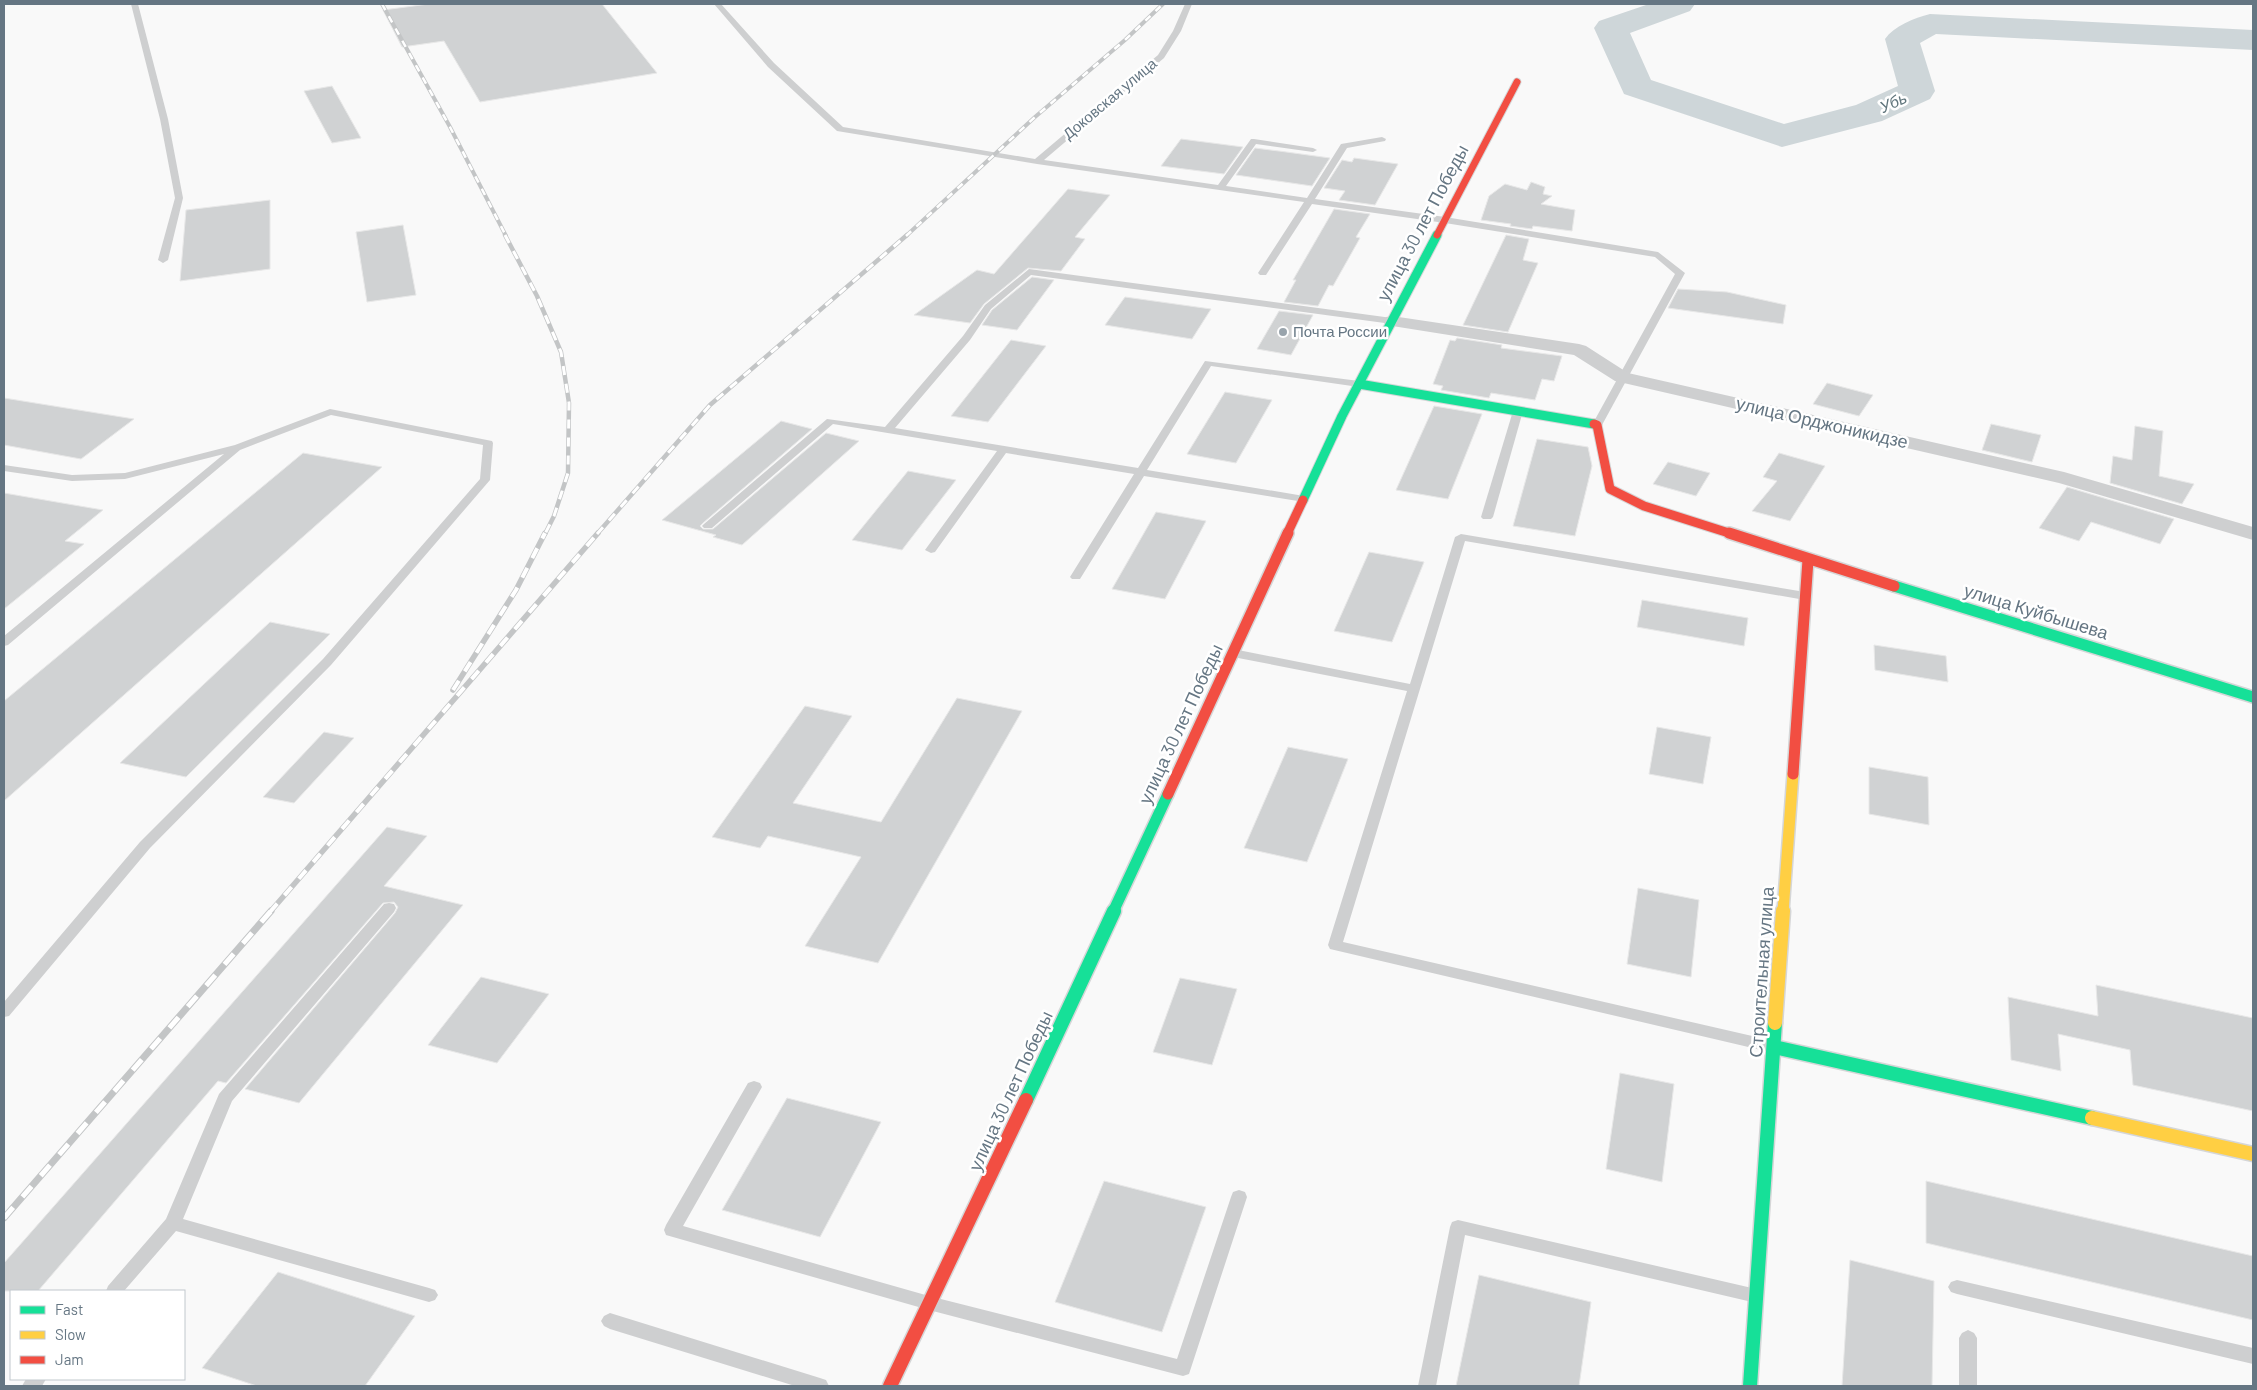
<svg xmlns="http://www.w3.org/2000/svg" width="2257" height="1390" font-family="Barlow,sans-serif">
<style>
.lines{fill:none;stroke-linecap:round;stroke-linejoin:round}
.river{fill:#ced6d9;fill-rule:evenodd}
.building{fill:#d0d2d3;stroke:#e8e8e8}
.fast-far2-casing{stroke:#d5d6d7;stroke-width:11}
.fast-far1-casing{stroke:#d5d6d7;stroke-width:14}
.fast-casing{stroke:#d5d6d7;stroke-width:17}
.slow-far1-casing{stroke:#d5d6d7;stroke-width:14}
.slow-casing{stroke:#d5d6d7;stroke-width:17}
.jam-far3-casing{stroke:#d5d6d7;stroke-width:9}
.jam-far2-casing{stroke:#d5d6d7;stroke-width:11}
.jam-far1-casing{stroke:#d5d6d7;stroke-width:14}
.jam-casing{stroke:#d5d6d7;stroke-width:17}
.lane{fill:#cecfd0;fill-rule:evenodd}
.street{fill:#cecfd0;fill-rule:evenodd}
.fast-far2{stroke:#16e098;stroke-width:9}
.fast-far1{stroke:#16e098;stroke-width:11}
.fast{stroke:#16e098;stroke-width:14}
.slow-far1{stroke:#ffcf43;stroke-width:11}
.slow{stroke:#ffcf43;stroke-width:14}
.jam-far3{stroke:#f24e42;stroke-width:7}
.jam-far2{stroke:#f24e42;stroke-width:9}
.jam-far1{stroke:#f24e42;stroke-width:11}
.jam{stroke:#f24e42;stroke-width:14}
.rail-far3-casing{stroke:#c3c5c6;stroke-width:4}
.rail-far2-casing{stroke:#c3c5c6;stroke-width:4.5}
.rail-far1-casing{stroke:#c3c5c6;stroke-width:5.5}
.rail-casing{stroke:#c3c5c6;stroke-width:7}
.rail-far3{stroke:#fff;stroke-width:2.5;stroke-dasharray:7;stroke-linecap:butt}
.rail-far2{stroke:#fff;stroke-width:3;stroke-dasharray:9;stroke-linecap:butt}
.rail-far1{stroke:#fff;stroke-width:4;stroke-dasharray:11;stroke-linecap:butt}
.rail{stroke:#fff;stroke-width:5;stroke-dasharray:14;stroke-linecap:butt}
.poi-dot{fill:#99a4ac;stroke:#fff;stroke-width:2}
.labels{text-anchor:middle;stroke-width:5;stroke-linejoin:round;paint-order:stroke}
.far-street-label{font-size:15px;fill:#657683;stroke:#fff}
.far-poi-label{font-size:15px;fill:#657683;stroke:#fff;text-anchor:start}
.far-water-label{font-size:16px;font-style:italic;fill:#60757c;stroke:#fff}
.street-label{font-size:18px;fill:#657683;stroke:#fff}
</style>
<rect width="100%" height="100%" fill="#f9f9f9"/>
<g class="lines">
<path class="river" d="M1649,4H1695L1690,11L1630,33L1651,80L1784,124L1856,105L1898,86L1885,39C1894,26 1914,18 1930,14L2253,30V50L1936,34L1920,43L1935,91L1930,99L1882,121L1782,147L1624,94L1594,28L1599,21Z"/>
</g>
<g class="building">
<polygon points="429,4 602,4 657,73 480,102 444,41 402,47 383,10"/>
<polygon points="332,86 361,138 332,143 304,91"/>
<polygon points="1181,139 1243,147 1224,174 1161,166"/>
<polygon points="1255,148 1279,151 1330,158 1312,186 1236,175"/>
<polygon points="1354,158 1398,164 1375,205 1339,200 1345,191 1324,188 1342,160 1352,162"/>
<polygon points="1531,182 1545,187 1543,194 1552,196 1541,204 1575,210 1572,231 1533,226 1532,229 1510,226 1511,224 1481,220 1489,196 1505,184 1527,190"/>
<polygon points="1068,189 1110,195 1075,237 1085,239 1061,271 1028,268 984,304 970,323 914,315 977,270 994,274"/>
<polygon points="270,200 270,269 180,281 186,210"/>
<polygon points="1334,209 1370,214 1356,237 1360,238 1333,286 1329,285 1318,306 1284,302 1296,280 1293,280"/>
<polygon points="403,225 416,295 367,302 356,232"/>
<polygon points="1506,235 1529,239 1523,260 1538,263 1508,332 1463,325"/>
<polygon points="1032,277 1054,280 1017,330 982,325 992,310"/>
<polygon points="1678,289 1727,292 1786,305 1783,324 1668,308"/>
<polygon points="1125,297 1211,309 1192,339 1105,325"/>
<polygon points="1279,311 1313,315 1291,355 1257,349"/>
<polygon points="1457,338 1502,345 1501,348 1562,356 1554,381 1542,379 1535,400 1491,393 1489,398 1441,390 1443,386 1433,384 1450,340 1455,341"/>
<polygon points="1011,340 1046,346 988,422 951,416"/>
<polygon points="1827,383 1873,395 1859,416 1813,404"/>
<polygon points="1225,392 1272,400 1236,463 1187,454"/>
<polygon points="4,398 134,419 81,459 4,445"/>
<polygon points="1434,406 1482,414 1448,499 1396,490"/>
<polygon points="781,421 812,429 703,523 700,526 703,529 713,529 826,433 859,441 742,545 713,537 716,535 662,520"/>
<polygon points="1991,424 2041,435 2032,462 1982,450"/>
<polygon points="2135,426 2163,431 2159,476 2194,484 2182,504 2110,483 2113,456 2132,460"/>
<polygon points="1537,439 1588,447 1592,466 1575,536 1513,526"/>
<polygon points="303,453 382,467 4,801 4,701"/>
<polygon points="1779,453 1825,466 1790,521 1752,511 1777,481 1763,477"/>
<polygon points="1668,462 1710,473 1696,496 1653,484"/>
<polygon points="908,471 956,480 902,550 852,540"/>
<polygon points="2067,487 2174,519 2160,544 2091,522 2079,541 2039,528"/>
<polygon points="4,493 103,510 65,541 84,544 4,609"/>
<polygon points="1156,512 1206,521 1165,599 1112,589"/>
<polygon points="1369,552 1424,562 1392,642 1334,631"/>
<polygon points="1642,600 1748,618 1744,646 1637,627"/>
<polygon points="270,622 330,634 186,777 120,763"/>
<polygon points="1874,645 1946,656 1948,682 1875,670"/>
<polygon points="957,698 1022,711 878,963 805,946 861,857 768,836 760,848 712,837 805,706 852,716 793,803 881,822"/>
<polygon points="1657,727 1711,737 1703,784 1649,774"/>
<polygon points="324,732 354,738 294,803 263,797"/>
<polygon points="1288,747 1348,759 1307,862 1244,848"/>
<polygon points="1869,767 1928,777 1929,825 1869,814"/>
<polygon points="387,827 427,836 384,886 463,905 299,1103 245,1089 395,913 398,907 394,902 383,903 226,1083 218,1081 38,1291 4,1291 4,1263"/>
<polygon points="1638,888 1699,900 1691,977 1627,964"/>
<polygon points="481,977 549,994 497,1063 428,1045"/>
<polygon points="1180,978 1237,989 1212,1065 1153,1052"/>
<polygon points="2096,985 2253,1018 2253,1111 2133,1085 2130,1050 2058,1034 2061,1071 2011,1060 2008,997 2098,1016"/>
<polygon points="1620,1073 1674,1084 1662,1182 1606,1169"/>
<polygon points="787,1098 881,1122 820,1237 722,1210"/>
<polygon points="1104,1181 1206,1207 1162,1332 1055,1302"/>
<polygon points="1926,1181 2253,1256 2253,1320 1926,1243"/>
<polygon points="1850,1260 1934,1281 1932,1386 1842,1386"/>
<polygon points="278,1272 415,1316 365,1386 257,1386 202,1368"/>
<polygon points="1479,1275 1591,1302 1579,1386 1456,1386"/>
</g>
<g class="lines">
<defs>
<g id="fast-far2">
<polyline points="1359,384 1594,424"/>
<polyline points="1303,500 1342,416 1437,235"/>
</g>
<g id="fast-far1">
<polyline points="1894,586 2253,697"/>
<polyline points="1113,912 1168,794"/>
</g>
<g id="fast">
<polyline points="1774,1047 2092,1118"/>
<polyline points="1026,1100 1114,911"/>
<polyline points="1750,1386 1775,1023"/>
</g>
<polyline id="slow-far1" points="1783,912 1793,774"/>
<g id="slow">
<polyline points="1775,1023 1783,911"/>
<polyline points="2092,1118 2253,1154"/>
</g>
<polyline id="jam-far3" points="1437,235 1517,82"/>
<g id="jam-far2">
<polyline points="1594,424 1597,425 1610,489 1644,506 1732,534"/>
<polyline points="1287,534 1303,500"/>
</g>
<g id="jam-far1">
<polyline points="1729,533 1894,586"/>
<polyline points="1793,774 1808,560"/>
<polyline points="1168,794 1288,533"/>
</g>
<polyline id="jam" points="890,1386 1026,1100"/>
</defs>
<use href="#fast-far2" class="fast-far2-casing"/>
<use href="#fast-far1" class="fast-far1-casing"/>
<use href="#fast" class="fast-casing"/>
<use href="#slow-far1" class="slow-far1-casing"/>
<use href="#slow" class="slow-casing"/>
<use href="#jam-far3" class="jam-far3-casing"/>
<use href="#jam-far2" class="jam-far2-casing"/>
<use href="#jam-far1" class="jam-far1-casing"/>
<use href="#jam" class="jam-casing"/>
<g class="lane">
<polygon points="131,4 138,4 168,119 183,198 168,260 163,263 158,260 175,198 160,119"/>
<polygon points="714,4 721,4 774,63 843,127 1035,159 1158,55 1173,31 1185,4 1192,4 1181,31 1164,58 1044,160 1218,185 1251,139 1254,139 1313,148 1317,150 1313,152 1256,144 1226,186 1307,198 1341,144 1382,137 1386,139 1385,141 1347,148 1315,199 1445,217 1658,252 1685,273 1602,425 1597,428 1593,427 1592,425 1675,274 1655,257 1445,223 1312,204 1266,275 1260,275 1258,273 1304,202 1037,164 837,131 768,67"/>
<polygon points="1029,269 1392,318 1397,321 1392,324 1031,275 991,309 970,340 895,428 1138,468 1205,361 1359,381 1364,384 1359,387 1211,366 1147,470 1304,496 1309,499 1304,502 1144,476 1080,579 1072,579 1070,577 1134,474 1006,453 935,552 931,553 925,550 997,451 833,424 712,528 704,528 702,526 704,524 827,419 885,427 963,336 985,305"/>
<polygon points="1518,408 1523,411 1493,517 1491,519 1483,519 1481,517 1513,411"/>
<polygon points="330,409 492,441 493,443 490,480 331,665 150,848 9,1016 4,1017 4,1002 140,842 323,659 480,479 483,445 331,415 240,450 8,645 4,646 4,636 224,454 125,479 72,481 4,471 4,465 72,475 125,473 235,445"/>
<polygon points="1461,534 1805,592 1811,596 1805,600 1465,541 1343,942 1774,1041 1779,1043 1782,1047 1779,1051 1774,1053 1330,949 1328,945 1407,691 1233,657 1227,653 1233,649 1410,684 1455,537"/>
<polygon points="389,903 394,904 396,908 394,912 232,1101 183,1219 429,1288 435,1290 438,1295 435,1300 429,1302 176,1231 124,1291 106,1291 108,1286 166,1219 219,1094 384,904"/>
<polygon points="754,1081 760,1083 762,1087 683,1226 929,1296 1177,1359 1231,1197 1233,1192 1239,1190 1245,1192 1247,1197 1189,1374 1183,1376 929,1310 666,1235 664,1230 666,1225 748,1083"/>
<polygon points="1458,1220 1752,1288 1758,1290 1761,1295 1758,1300 1752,1302 1465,1235 1436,1386 1418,1386 1450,1227 1452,1222"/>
<polygon points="1957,1280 2253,1348 2253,1364 1957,1294 1951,1292 1948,1287 1951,1282"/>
<polygon points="610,1313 820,1378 826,1380 829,1386 795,1386 610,1329 604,1326 601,1321 604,1316"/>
<polygon points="1968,1330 1974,1333 1977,1338 1977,1386 1959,1386 1959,1338 1962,1333"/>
<polygon points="26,1379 46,1379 42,1386 22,1386"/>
</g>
<polygon class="street" points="1392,316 1579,344 1586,346 1628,373 2064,472 2253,527 2253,540 2059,483 1615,381 1574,355 1386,325 1383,321 1386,317"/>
<use href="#fast-far2" class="fast-far2"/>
<use href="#fast-far1" class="fast-far1"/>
<use href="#fast" class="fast"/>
<use href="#slow-far1" class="slow-far1"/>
<use href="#slow" class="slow"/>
<use href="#jam-far3" class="jam-far3"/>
<use href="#jam-far2" class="jam-far2"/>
<use href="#jam-far1" class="jam-far1"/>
<use href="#jam" class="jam"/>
<defs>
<g id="rail-far3">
<polyline points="382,4 450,127 506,236"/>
<polyline points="906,236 1035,117 1125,40 1163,4"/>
</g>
<g id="rail-far2">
<polyline points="505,235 537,296 561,352 569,403 568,473 554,516 545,534"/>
<polyline points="597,534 710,405 907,235"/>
</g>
<g id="rail-far1">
<polyline points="453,690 516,590 545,533"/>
<polyline points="270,912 598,533"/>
</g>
<polyline id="rail" points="4,1218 271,911"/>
</defs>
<use href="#rail-far3" class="rail-far3-casing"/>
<use href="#rail-far2" class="rail-far2-casing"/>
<use href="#rail-far1" class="rail-far1-casing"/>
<use href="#rail" class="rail-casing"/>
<use href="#rail-far3" class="rail-far3"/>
<use href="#rail-far2" class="rail-far2"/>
<use href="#rail-far1" class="rail-far1"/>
<use href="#rail" class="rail"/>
</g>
<circle class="poi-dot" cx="1283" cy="332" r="5"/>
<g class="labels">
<g class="far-street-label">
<text transform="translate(1110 99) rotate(-40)" y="5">Доковская улица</text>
</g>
<g class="far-poi-label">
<text x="1293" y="337">Почта России</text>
</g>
<g class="far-water-label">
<text transform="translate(1893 102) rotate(-25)" y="6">Убь</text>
</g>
<g class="street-label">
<text transform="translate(1423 223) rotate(-62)" y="6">улица 30 лет Победы</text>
<text transform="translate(1822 423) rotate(13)" y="6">улица Орджоникидзе</text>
<text transform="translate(2036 612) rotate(17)" y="6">улица Куйбышева</text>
<text transform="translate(1181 724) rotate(-65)" y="6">улица 30 лет Победы</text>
<text transform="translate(1762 972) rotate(-86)" y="6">Строительная улица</text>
<text transform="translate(1011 1091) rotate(-65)" y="6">улица 30 лет Победы</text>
</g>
</g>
<rect width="2257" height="1390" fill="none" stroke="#657683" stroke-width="10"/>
<rect x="10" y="1290" width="175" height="90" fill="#ffffff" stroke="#c1c8cd"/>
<rect x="20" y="1306" width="25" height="8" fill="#16e098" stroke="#c1c8cd"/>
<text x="55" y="1315" font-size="15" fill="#657683">Fast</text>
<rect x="20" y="1331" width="25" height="8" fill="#ffcf43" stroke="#c1c8cd"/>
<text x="55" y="1340" font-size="15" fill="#657683">Slow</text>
<rect x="20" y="1356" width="25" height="8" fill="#f24e42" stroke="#c1c8cd"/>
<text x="55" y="1365" font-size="15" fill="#657683">Jam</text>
</svg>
